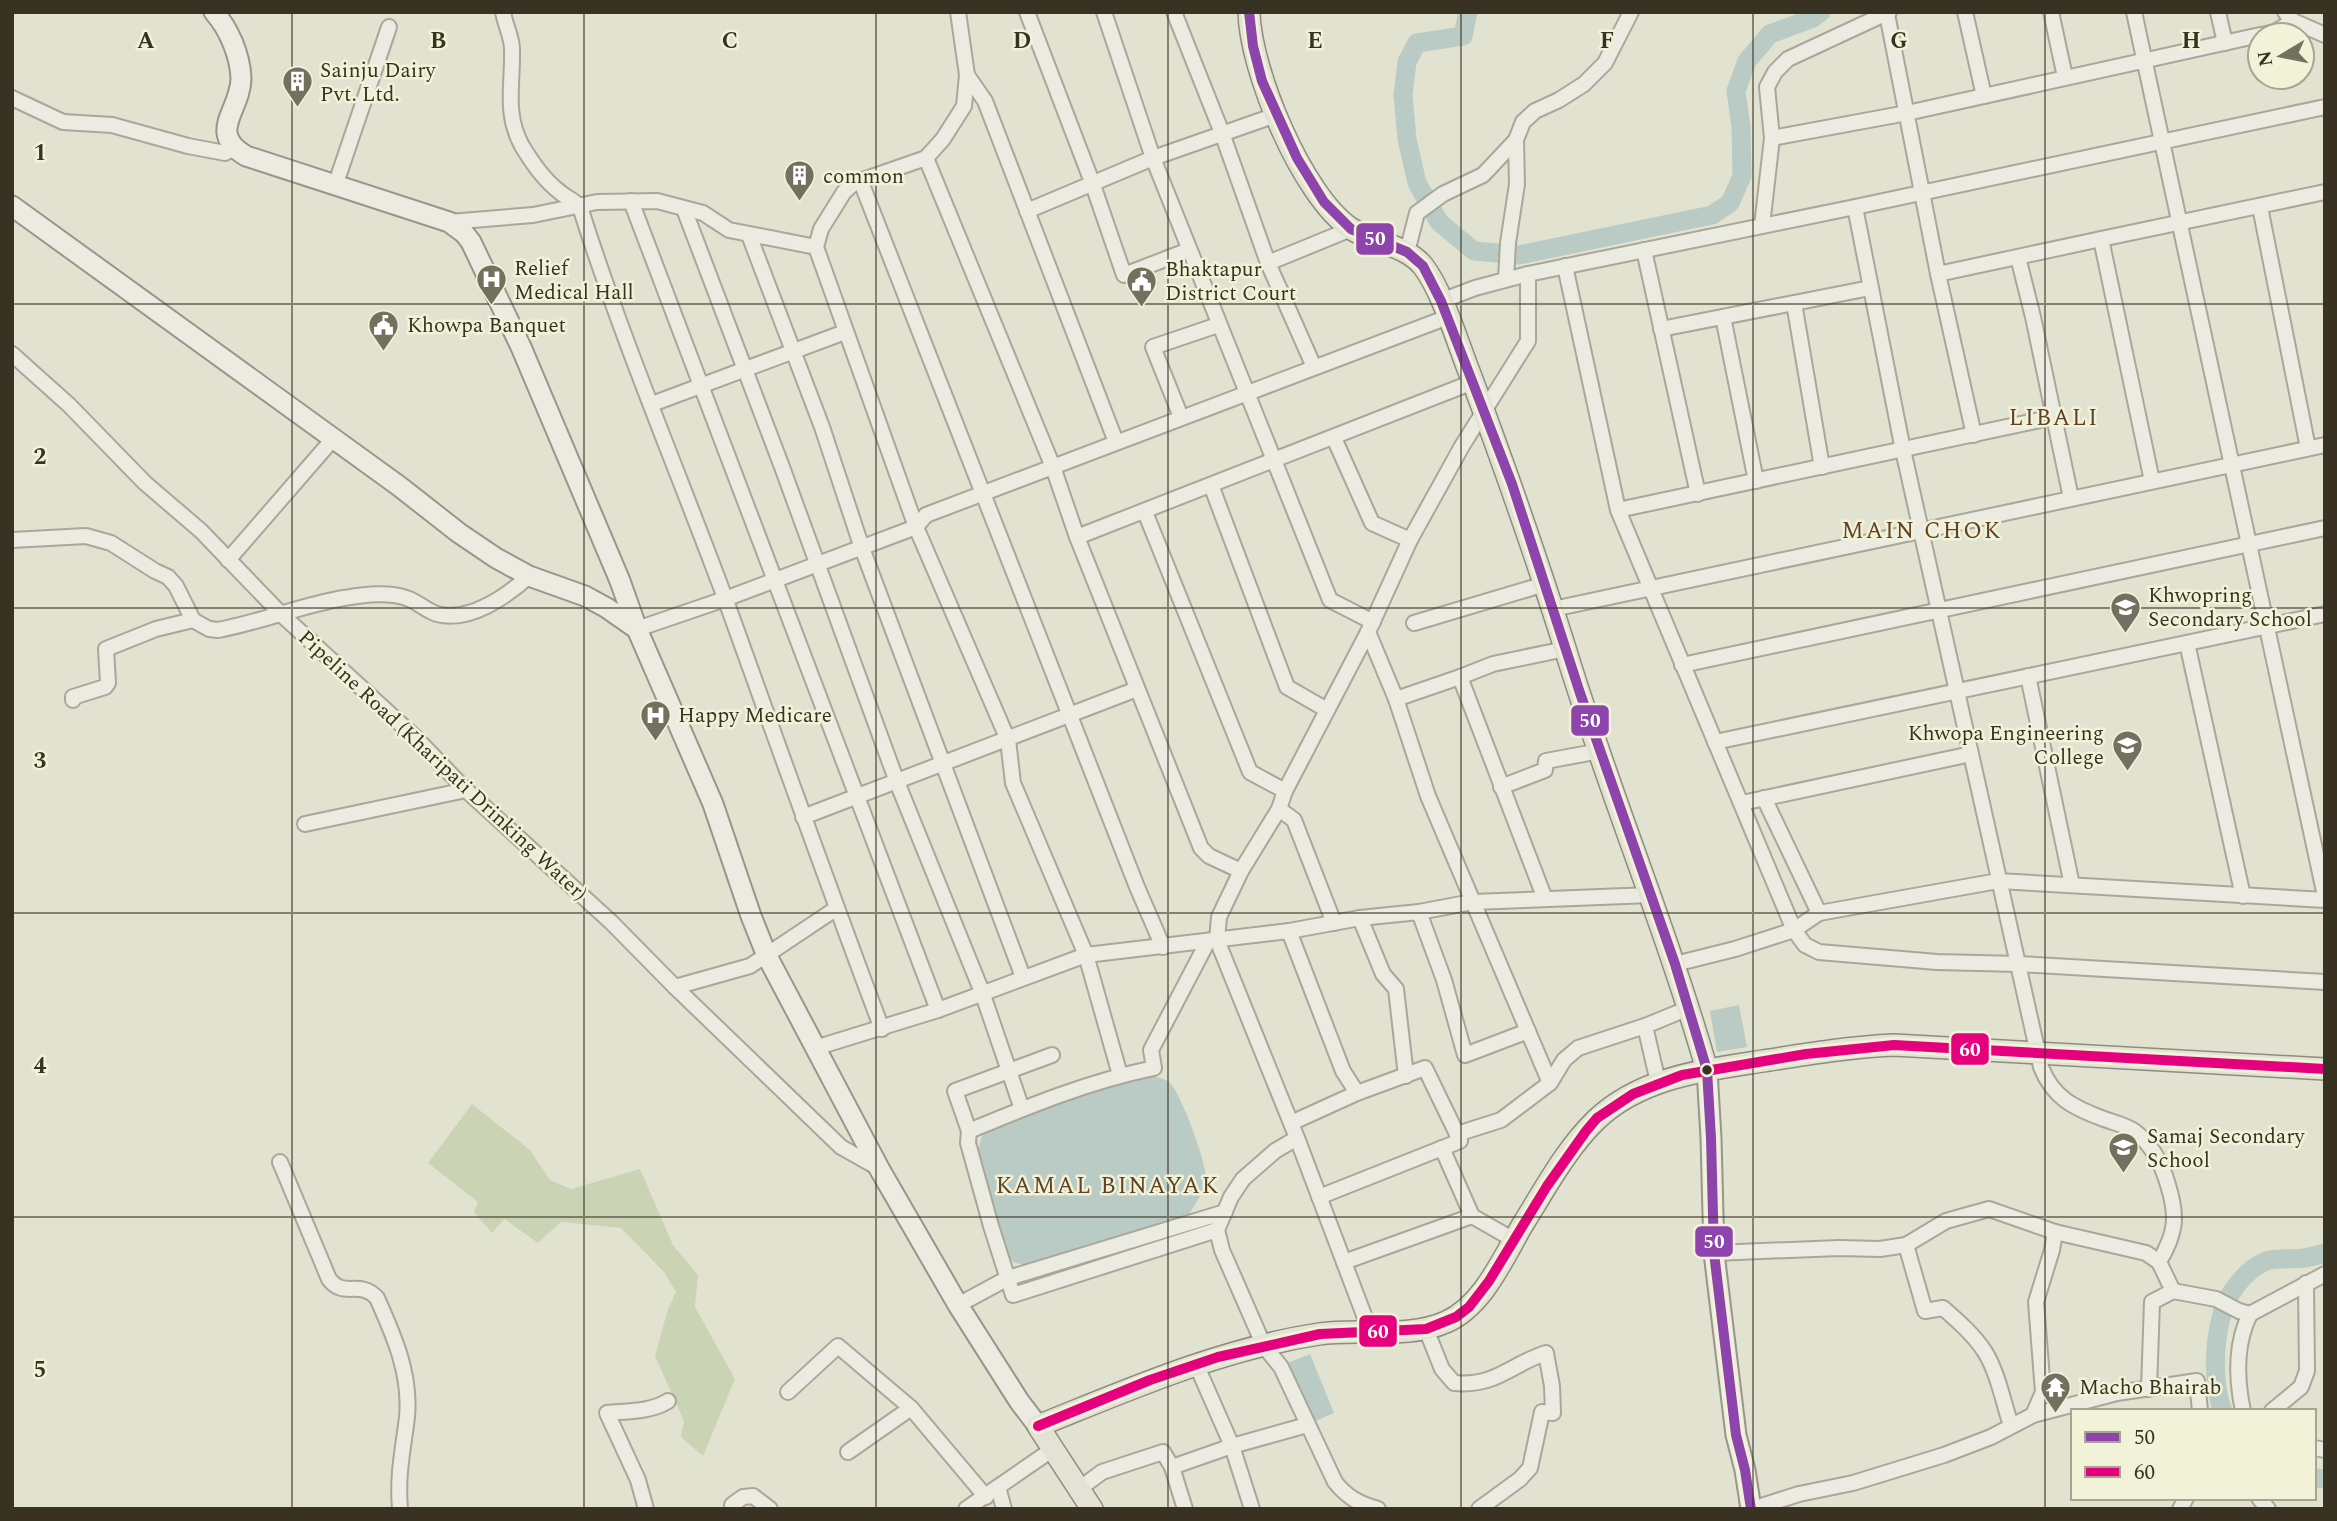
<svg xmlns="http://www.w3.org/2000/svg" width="2337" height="1521" font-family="Spectral,serif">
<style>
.green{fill:#cad4b5}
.water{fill:#bacac4}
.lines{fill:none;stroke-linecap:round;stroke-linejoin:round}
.river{stroke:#bacac4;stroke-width:19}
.minor-casing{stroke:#a8a799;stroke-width:18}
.secondary-casing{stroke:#989689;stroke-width:23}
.primary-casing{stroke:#8e8c80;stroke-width:24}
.minor{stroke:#ecebe1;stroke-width:14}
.secondary{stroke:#ecebe1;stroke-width:19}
.primary{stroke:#e3e2d4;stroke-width:21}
.bus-1-casing{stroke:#f2f2d8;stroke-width:16}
.bus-2-casing{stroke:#f2f2d8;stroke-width:16}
.bus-1{stroke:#8e44ad;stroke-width:10}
.bus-2{stroke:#e5007d;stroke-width:10}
.grid{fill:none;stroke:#373221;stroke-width:2;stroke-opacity:0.55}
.bus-dot{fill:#373221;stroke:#f2f2d8;stroke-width:2.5}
.labels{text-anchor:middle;stroke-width:5;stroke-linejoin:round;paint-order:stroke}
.poi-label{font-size:21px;fill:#373221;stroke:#f2f2d8;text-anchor:start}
.street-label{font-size:21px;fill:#373221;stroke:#f2f2d8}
.neighbourhood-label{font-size:23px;letter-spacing:2px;fill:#5f4125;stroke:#f2f2d8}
.grid-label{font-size:23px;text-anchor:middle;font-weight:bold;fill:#373221;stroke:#f2f2d8;stroke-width:5;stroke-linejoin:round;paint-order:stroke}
.line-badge{stroke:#f2f2d8;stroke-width:2.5}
.badge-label{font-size:19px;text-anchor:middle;font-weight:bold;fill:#fff}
</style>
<rect width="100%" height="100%" fill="#e2e2d1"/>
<polygon class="green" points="472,1104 530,1150 550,1180 571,1189 640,1169 673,1245 698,1275 695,1307 735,1379 703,1456 681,1437 684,1421 655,1356 668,1309 676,1292 664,1272 621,1228 561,1222 538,1243 504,1219 492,1233 474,1212 478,1202 428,1163"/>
<g class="water">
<polygon points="1739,1005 1747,1047 1717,1052 1710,1011"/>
<path d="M1153,1076C1158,1077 1165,1079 1169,1082C1180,1090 1208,1166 1206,1180C1204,1192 1195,1204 1189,1215L1027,1266L1013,1262L1006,1252L978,1150L982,1136L995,1126L1121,1079Z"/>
<polygon points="1310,1354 1334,1413 1311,1423 1283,1365"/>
</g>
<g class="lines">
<g class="river">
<polyline points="1468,12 1463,36 1417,43 1407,62 1403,95 1407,139 1417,183 1439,222 1474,251 1519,255 1712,215 1730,203 1742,176 1741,127 1736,91 1747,61 1770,34 1813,18 1821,12"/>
<path d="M2223,1411C2212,1384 2214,1342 2222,1314C2227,1294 2246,1269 2266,1261C2277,1257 2292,1260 2304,1258C2311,1257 2318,1255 2325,1253"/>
<polyline points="2314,1478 2325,1479"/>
</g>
<defs>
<g id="minor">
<path d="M503,12C505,25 512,37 512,49C513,85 504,113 522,146C533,164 544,180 561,193C567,198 578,202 581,210C623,342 677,469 725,598C777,742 828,886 882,1029"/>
<polyline points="958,12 967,75 964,106 943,139 926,158 854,183 844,192 821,229 816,247 916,527 1008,740 1013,783 1086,955 1120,1075"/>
<polyline points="1027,12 1092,182 1124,275 1189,250"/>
<polyline points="1104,12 1153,158 1330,600 1373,622"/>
<polyline points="1174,12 1222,133 1268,263 1314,367"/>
<polyline points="1965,12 1984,96"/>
<polyline points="2051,12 2065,77"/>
<polyline points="2134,12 2325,896"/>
<polyline points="2218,12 2225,43"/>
<polyline points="2285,12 2293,21 2325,35"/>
<polyline points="1887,14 1938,274 1974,435"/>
<polyline points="2262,35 2275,32 2293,21"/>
<polyline points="967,75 985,101 1116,442"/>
<polyline points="12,98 63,122 112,125 188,146 225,153 233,149"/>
<polyline points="1772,138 1907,113 2260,35"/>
<polyline points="926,158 1053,467 1077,537 1201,848 1209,856 1241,871"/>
<polyline points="861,182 1137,887 1163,947"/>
<polyline points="335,186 389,27"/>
<polyline points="631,201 938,1010"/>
<path d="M1855,207L1903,450L2041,1067C2053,1098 2074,1108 2104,1119C2115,1123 2125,1125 2134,1131C2153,1145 2162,1164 2168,1185C2178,1217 2176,1233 2159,1262"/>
<polyline points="2260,207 2308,448"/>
<polyline points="684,209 782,467 897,782 982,992 1022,1109"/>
<polyline points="1027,211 1153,158 1276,115"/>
<polyline points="449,222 533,215 597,202 657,201 703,213 729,230 816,247"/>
<polyline points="1762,226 1772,138 1767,87 1775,72 1788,59 1889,12"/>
<polyline points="749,235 822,427 862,548 1023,977"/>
<polyline points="2101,239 2325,192"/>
<polyline points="1644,250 1698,494"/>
<polyline points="1407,252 1417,213 1443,194 1483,175 1516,140 1523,122 1535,111 1559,100 1584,84 1605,63 1631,12"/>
<polyline points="2018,257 2033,317 2071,498"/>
<polyline points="1268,263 1351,229"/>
<polyline points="1565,266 1618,510 1794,930 1805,945 1819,952 1937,962 2019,964 2325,982"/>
<polyline points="1938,274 2101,239 2152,481"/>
<polyline points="1506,279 1508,243 1517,184 1516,140"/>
<polyline points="1441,301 1475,288 1528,274"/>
<polyline points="1794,303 1870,288"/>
<polyline points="1723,317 1756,481"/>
<polyline points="1661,329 1794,303 1822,467"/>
<polyline points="12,354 69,405 145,483 201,531 281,614 417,739 466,790 611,922 675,987 841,1147 880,1169"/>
<polyline points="652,404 845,332"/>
<polyline points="1181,417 1153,347 1218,325"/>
<polyline points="1334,438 1372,523 1410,540"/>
<polyline points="1211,485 1287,687 1327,710"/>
<polyline points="1618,510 2054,417"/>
<polyline points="1145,512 1250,772 1285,791"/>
<polyline points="1077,537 1473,382"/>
<polyline points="12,540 86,536 111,543 155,571 168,577 176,586 193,620"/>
<polyline points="228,560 333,439"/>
<polyline points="1553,609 2325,445"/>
<polyline points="1414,623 1545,584"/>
<polyline points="637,629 725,599 916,527 926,515 1448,317"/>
<polyline points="1368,632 1396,699 1428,796 1550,1083"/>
<polyline points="2187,643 2243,896"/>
<polyline points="1682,665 2325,528"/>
<polyline points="2028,676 2072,885"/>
<polyline points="1460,677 1493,664 1565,649"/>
<polyline points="1396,699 1460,677 1545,899"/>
<path d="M73,700V697L105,687L108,683L106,649L156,629L193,620L209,629L218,630C261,622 302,605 344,598C364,595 389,591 409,599C419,603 427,611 437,614C469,623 507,596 529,576"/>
<polyline points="1715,742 2325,614"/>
<polyline points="1501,787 1545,770 1546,761 1600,751"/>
<polyline points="1764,798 1819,913 1998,881 2325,900"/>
<polyline points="1742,803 1971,754"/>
<polyline points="1279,809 1294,820 1334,923"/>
<polyline points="803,817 1137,689"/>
<polyline points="305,824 466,790"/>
<polyline points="1419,912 1444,980 1465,1055 1528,1031"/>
<polyline points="1360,918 1383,974 1396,989 1406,1076"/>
<polyline points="1289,931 1343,1071 1357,1093"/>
<path d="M1208,941L1151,1050L1154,1068C1090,1081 1029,1106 969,1131L968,1143L991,1226L1013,1295L1217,1230"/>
<polyline points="1675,964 1735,949 1794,930 1819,913"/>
<polyline points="675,987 750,966 837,908"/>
<polyline points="815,1048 938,1010 1086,955 1289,931 1360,918 1419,912 1472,902 1651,895"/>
<polyline points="1658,1082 1645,1026 1689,1008"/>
<polyline points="1291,1123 1357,1093 1425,1068 1457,1134"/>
<polyline points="969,1131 955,1091 1052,1055"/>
<path d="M1297,1138L1275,1151L1243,1179L1231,1197L1217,1230L1222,1250L1264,1346L1281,1367L1335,1482C1347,1497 1359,1504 1378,1509"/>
<polyline points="1442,1148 1472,1216 1514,1240"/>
<path d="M280,1162L329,1279C344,1299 359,1279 377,1298C394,1336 411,1374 407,1417C403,1451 397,1474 400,1509"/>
<polyline points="1319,1197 1460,1141 1457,1134 1501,1120 1550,1083 1564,1060 1578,1048 1645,1026"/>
<path d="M1906,1245L1925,1311L1943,1308C1958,1321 1974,1335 1985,1352C1998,1373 2003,1402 2011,1425"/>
<polyline points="1714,1253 1839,1248 1880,1249 1906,1245 1946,1221 1989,1209 2055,1232 2146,1253 2159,1262 2173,1291 2216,1299 2239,1311 2250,1314 2325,1274"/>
<polyline points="1344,1262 1472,1216"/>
<polyline points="958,1305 1008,1278 1225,1212"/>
<path d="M1426,1329L1442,1369L1454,1383C1496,1387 1511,1364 1546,1353L1552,1386L1553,1413L1542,1412L1530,1468L1520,1479L1479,1509"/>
<polyline points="1370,1331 1297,1138 1217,940 1219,917 1241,871 1279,809 1285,791 1368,632 1410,540 1462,446 1528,341 1528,274 1855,207 2325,107"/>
<polyline points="1196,1364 1232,1446 1252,1509"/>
<polyline points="2149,1389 2152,1302 2173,1291"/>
<polyline points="788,1392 838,1346 911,1408 986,1497"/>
<path d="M2243,1411C2236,1378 2235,1344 2250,1314"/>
<polyline points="2272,1411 2301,1387 2307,1371 2306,1283"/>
<polyline points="2033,1415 2043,1392 2036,1302 2052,1250 2055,1232"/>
<polyline points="2314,1448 2325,1450"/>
<polyline points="848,1452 911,1408"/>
<polyline points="1172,1467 1232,1446 1307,1425"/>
<polyline points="998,1487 1004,1509"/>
<polyline points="1079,1489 1102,1472 1163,1452 1172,1467 1185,1509"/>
<polyline points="2259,1498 2268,1509"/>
<polyline points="732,1505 743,1497 753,1496 770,1509"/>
<path d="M646,1509L638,1480L607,1413C627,1411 651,1412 668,1401"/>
<polyline points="966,1509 1053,1449"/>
<polyline points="1752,1509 1799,1494 1853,1483 1944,1455 1991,1437 2033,1415 2117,1393 2197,1381 2200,1411"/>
<polyline points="2180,1509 2186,1498"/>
</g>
<g id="secondary">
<path d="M214,12C229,29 240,55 241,78C241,111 206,132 246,156L449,222L464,233L471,242L521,347L620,581L637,629"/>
<polyline points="12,206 399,486 459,533 496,558 529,576 585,596 607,608 637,629 713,804 751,916 767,956 880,1170 958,1305 1019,1401 1038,1426"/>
<polyline points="1707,1070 1711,1138 1714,1253 1736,1435 1745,1470 1751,1509"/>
</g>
<g id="primary">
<path d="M1249,12C1250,70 1302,195 1350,228C1372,243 1405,244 1423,266C1442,290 1458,344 1470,374C1504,465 1536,556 1565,648C1608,790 1666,927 1707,1070"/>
<path d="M1092,1509L1038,1426C1130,1389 1221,1349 1319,1334C1360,1328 1408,1339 1446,1322C1483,1306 1503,1258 1523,1224C1545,1189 1566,1149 1596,1120C1641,1077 1705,1070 1763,1061C1807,1054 1850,1047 1894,1045L2325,1069"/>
</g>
</defs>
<use href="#minor" class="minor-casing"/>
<use href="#secondary" class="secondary-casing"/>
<use href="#primary" class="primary-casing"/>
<use href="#minor" class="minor"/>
<use href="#secondary" class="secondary"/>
<use href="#primary" class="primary"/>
<defs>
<polyline id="bus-1" points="1249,12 1253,46 1262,81 1297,158 1324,202 1351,229 1407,252 1423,266 1441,301 1512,484 1580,693 1675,964 1707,1070 1711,1138 1714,1253 1736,1435 1745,1470 1751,1509"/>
<polyline id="bus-2" points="1038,1426 1150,1380 1218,1357 1320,1334 1426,1329 1456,1317 1469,1307 1489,1281 1547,1186 1586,1131 1597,1118 1633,1094 1682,1075 1806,1054 1894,1045 2325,1069"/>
</defs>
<use href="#bus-1" class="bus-1-casing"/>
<use href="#bus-2" class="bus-2-casing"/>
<use href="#bus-1" class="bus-1"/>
<use href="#bus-2" class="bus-2"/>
</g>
<path class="grid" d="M292,12V1509M584,12V1509M876,12V1509M1168,12V1509M1461,12V1509M1753,12V1509M2045,12V1509M12,304H2325M12,608H2325M12,913H2325M12,1217H2325"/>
<defs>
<symbol id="building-pin" viewBox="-11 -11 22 30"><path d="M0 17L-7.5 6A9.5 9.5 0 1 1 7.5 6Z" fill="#73705f" stroke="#f2f2d8"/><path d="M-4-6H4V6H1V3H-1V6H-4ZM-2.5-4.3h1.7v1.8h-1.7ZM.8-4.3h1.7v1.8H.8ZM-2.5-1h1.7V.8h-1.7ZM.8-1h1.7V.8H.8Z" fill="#fff"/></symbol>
<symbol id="hospital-pin" viewBox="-11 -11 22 30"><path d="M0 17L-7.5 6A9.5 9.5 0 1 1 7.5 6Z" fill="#73705f" stroke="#f2f2d8"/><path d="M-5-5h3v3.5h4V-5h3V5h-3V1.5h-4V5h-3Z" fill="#fff"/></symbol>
<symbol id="civic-pin" viewBox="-11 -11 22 30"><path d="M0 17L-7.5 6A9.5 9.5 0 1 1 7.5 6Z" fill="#73705f" stroke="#f2f2d8"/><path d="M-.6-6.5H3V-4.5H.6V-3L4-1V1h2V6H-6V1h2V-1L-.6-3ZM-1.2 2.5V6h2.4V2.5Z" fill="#fff"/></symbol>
<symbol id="school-pin" viewBox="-11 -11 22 30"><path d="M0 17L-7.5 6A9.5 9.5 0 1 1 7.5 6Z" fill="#73705f" stroke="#f2f2d8"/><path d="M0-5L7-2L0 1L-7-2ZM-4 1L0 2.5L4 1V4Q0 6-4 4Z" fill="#fff"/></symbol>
<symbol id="university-pin" viewBox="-11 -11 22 30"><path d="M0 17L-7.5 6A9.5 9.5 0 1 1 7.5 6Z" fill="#73705f" stroke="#f2f2d8"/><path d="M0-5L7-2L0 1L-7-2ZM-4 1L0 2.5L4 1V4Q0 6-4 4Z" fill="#fff"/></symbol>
<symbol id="temple-pin" viewBox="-11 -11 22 30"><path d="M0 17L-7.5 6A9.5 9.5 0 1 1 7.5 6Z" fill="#73705f" stroke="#f2f2d8"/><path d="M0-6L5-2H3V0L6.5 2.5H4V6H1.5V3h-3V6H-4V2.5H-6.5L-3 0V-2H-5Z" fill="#fff"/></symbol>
</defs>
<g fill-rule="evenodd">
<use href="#building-pin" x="280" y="64" width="35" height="47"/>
<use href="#building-pin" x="782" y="158" width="35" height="47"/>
<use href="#hospital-pin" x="474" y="262" width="35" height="47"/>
<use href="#civic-pin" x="1124" y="264" width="35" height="47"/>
<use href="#civic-pin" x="366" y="308" width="35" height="47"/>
<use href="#school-pin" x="2108" y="590" width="35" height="47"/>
<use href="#hospital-pin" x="638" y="698" width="35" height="47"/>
<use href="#university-pin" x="2110" y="728" width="35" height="47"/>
<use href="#school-pin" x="2106" y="1130" width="35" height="47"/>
<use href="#temple-pin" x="2038" y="1370" width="35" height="47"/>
</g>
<circle class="bus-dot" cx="1707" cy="1070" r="6"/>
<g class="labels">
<g class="poi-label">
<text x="320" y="77">Sainju Dairy<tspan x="320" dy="24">Pvt. Ltd.</tspan></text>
<text x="823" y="183">common</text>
<text x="514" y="275">Relief<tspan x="514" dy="24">Medical Hall</tspan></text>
<text x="1165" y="276">Bhaktapur<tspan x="1165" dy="24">District Court</tspan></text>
<text x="407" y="332">Khowpa Banquet</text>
<text x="2148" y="602">Khwopring<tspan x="2148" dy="24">Secondary School</tspan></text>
<text x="678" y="722">Happy Medicare</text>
<text x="2104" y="740" text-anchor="end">Khwopa Engineering<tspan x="2104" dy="24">College</tspan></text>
<text x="2147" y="1143">Samaj Secondary<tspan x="2147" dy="24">School</tspan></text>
<text x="2079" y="1394">Macho Bhairab</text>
</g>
<g class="street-label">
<text transform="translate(443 765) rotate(43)" y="7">Pipeline Road (Kharipati Drinking Water)</text>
</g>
<g class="neighbourhood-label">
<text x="2054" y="425">LIBALI</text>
<text x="1922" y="538">MAIN CHOK</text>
<text x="1108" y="1193">KAMAL BINAYAK</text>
</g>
</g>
<g class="grid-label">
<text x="146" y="48">A</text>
<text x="438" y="48">B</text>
<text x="730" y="48">C</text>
<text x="1022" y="48">D</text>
<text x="1315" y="48">E</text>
<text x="1607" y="48">F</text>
<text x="1899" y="48">G</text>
<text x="2191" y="48">H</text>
<text x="40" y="160">1</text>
<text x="40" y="464">2</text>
<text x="40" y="768">3</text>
<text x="40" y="1073">4</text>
<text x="40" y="1377">5</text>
</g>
<g class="line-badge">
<rect x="1355" y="222" width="40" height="34" rx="7" fill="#8e44ad"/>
<rect x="1570" y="704" width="40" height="33" rx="7" fill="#8e44ad"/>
<rect x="1950" y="1032" width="40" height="34" rx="7" fill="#e5007d"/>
<rect x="1694" y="1225" width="40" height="33" rx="7" fill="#8e44ad"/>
<rect x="1358" y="1314" width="40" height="34" rx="7" fill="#e5007d"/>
</g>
<g class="badge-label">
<text x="1375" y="245">50</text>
<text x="1590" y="727">50</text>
<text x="1970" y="1056">60</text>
<text x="1714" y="1248">50</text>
<text x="1378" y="1338">60</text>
</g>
<rect width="2337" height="1521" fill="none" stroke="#373221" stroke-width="28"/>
<rect x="2071" y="1409" width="245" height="91" fill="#f2f2d8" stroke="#a7a58f" stroke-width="2"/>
<rect x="2085" y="1432" width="35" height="10" fill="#8e44ad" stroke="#a7a58f" stroke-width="2"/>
<text x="2134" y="1444" font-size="21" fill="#373221">50</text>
<rect x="2085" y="1467" width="35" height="10" fill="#e5007d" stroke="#a7a58f" stroke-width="2"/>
<text x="2134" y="1479" font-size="21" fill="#373221">60</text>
<g transform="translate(2281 56) rotate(260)"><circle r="33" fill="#f2f2d8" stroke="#a7a58f" stroke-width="2"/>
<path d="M0-5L12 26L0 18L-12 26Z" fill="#73705f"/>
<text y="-10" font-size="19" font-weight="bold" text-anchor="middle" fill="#373221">N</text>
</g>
</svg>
